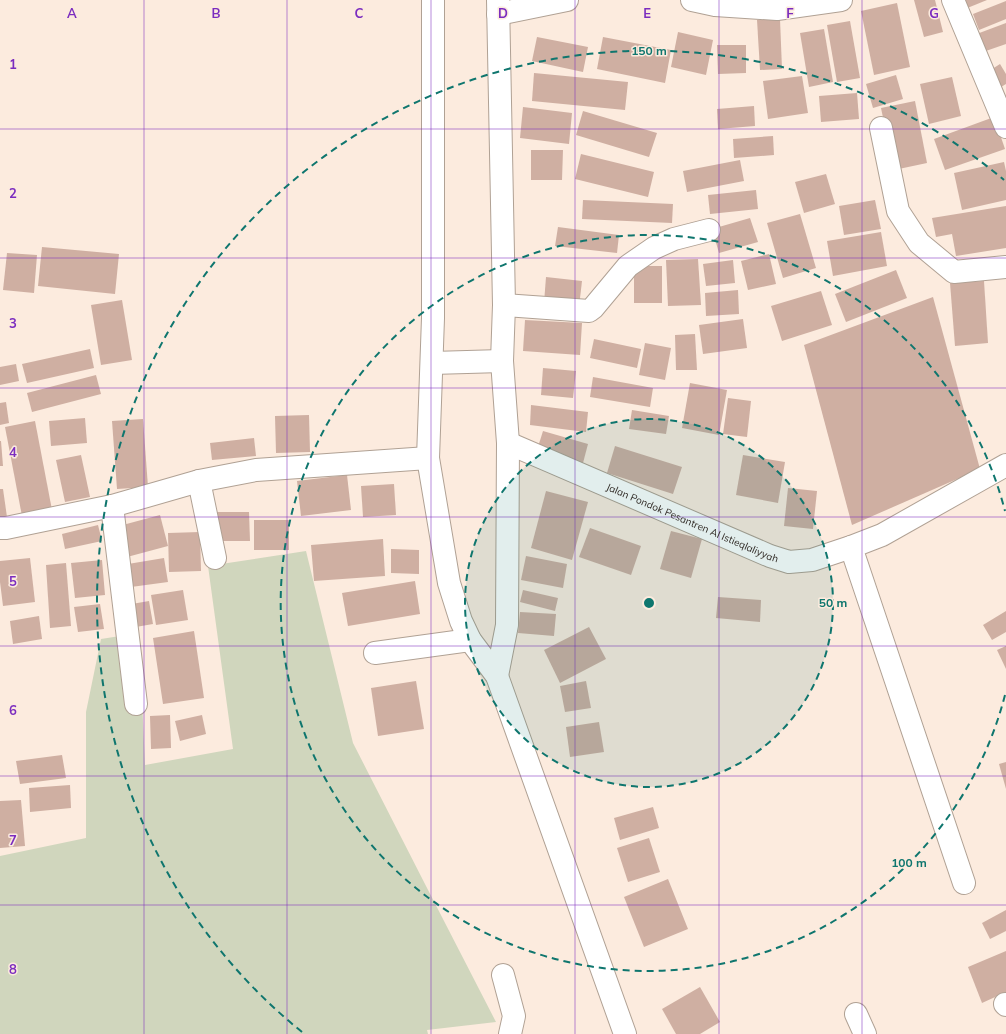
<svg xmlns="http://www.w3.org/2000/svg" width="1006" height="1034" font-family="Mulish,sans-serif">
<style>
.green{fill:#d0d6bd}
.building{fill:#cfafa2}
.lines{fill:none;stroke-linecap:round;stroke-linejoin:round}
.minor-casing{stroke:#b0a194;stroke-width:24}
.minor{stroke:#fff;stroke-width:22}
.grid{fill:none;stroke:#7b2cbf;stroke-width:1;stroke-opacity:0.55}
.ring{fill:none;stroke:#0f766e;stroke-width:2;stroke-dasharray:7 5}
.labels{text-anchor:middle;stroke-width:3;stroke-linejoin:round;paint-order:stroke}
.street-label{font-size:10px;fill:#2f2924;stroke:#fcebde}
.grid-label{font-size:13px;text-anchor:middle;font-weight:bold;fill:#7b2cbf;stroke:#fcebde;stroke-width:3;stroke-linejoin:round;paint-order:stroke}
.centre{fill:#0f766e;stroke:#fcebde;stroke-width:2}
.ring-label{font-size:12px;text-anchor:middle;font-weight:bold;fill:#0f766e;stroke:#fcebde;stroke-width:3;stroke-linejoin:round;paint-order:stroke}
</style>
<rect width="100%" height="100%" fill="#fcebde"/>
<polygon class="green" points="306,551 353,743 426,886 496,1022 427,1030 428,1034 0,1034 0,856 86,838 86,712 101,639 139,633 145,765 233,749 208,566"/>
<g class="building">
<polygon points="914,0 935,0 943,32 924,37"/>
<polygon points="955,0 987,0 960,11"/>
<polygon points="1006,1 1006,19 979,30 973,14"/>
<polygon points="897,3 910,67 874,75 861,11"/>
<polygon points="780,19 782,69 760,70 757,20"/>
<polygon points="850,21 860,78 837,82 827,25"/>
<polygon points="1006,23 1006,44 980,53 974,35"/>
<polygon points="824,29 833,82 809,87 800,33"/>
<polygon points="678,32 713,40 706,75 671,67"/>
<polygon points="537,37 588,47 583,72 532,61"/>
<polygon points="603,37 671,50 665,83 597,69"/>
<polygon points="717,45 746,45 746,73 718,74"/>
<polygon points="1000,64 1006,74 1006,84 996,90 986,73"/>
<polygon points="534,73 628,82 625,110 532,101"/>
<polygon points="896,75 903,99 873,108 866,84"/>
<polygon points="802,76 808,113 768,119 763,81"/>
<polygon points="952,77 961,116 929,124 920,84"/>
<polygon points="857,93 859,119 821,122 819,96"/>
<polygon points="915,101 927,163 894,170 881,108"/>
<polygon points="754,106 755,126 718,129 717,109"/>
<polygon points="523,107 572,113 569,144 520,138"/>
<polygon points="583,111 657,133 649,157 576,135"/>
<polygon points="994,117 1005,149 945,170 934,139"/>
<polygon points="773,136 774,155 734,158 733,139"/>
<polygon points="531,150 563,150 562,180 531,180"/>
<polygon points="581,154 654,172 648,197 575,179"/>
<polygon points="740,160 744,181 687,192 683,171"/>
<polygon points="1004,162 1006,171 1006,200 962,210 954,173"/>
<polygon points="826,174 835,204 804,213 795,182"/>
<polygon points="756,190 758,209 710,214 708,195"/>
<polygon points="583,200 673,204 672,223 582,219"/>
<polygon points="875,200 881,229 844,235 839,206"/>
<polygon points="1006,206 1006,248 956,256 952,234 936,237 932,218"/>
<polygon points="800,214 816,268 783,278 767,223"/>
<polygon points="750,218 758,242 719,253 712,229"/>
<polygon points="558,227 619,235 617,253 555,246"/>
<polygon points="881,232 887,266 833,276 827,241"/>
<polygon points="42,247 119,254 115,294 38,286"/>
<polygon points="7,253 37,255 34,293 3,290"/>
<polygon points="769,254 776,284 748,290 741,261"/>
<polygon points="698,259 701,305 668,306 666,260"/>
<polygon points="733,260 735,283 706,286 703,264"/>
<rect x="634" y="266" width="28" height="37"/>
<polygon points="896,270 907,298 846,322 835,294"/>
<polygon points="546,277 582,281 579,307 544,303"/>
<polygon points="984,281 988,343 955,346 950,283"/>
<polygon points="738,290 739,314 706,316 705,293"/>
<polygon points="821,291 832,325 782,341 771,306"/>
<polygon points="933,297 980,469 852,525 804,345"/>
<polygon points="122,300 132,360 101,365 91,305"/>
<polygon points="743,319 747,348 703,354 699,325"/>
<polygon points="525,320 582,323 580,355 523,351"/>
<polygon points="695,334 697,370 676,370 675,335"/>
<polygon points="594,339 641,349 637,368 590,358"/>
<polygon points="645,343 671,348 665,380 639,375"/>
<polygon points="90,349 94,368 27,383 22,364"/>
<polygon points="16,364 19,381 0,385 0,367"/>
<polygon points="543,368 576,371 573,398 541,395"/>
<polygon points="96,375 101,394 32,412 27,393"/>
<polygon points="593,377 653,388 650,407 590,397"/>
<polygon points="690,383 727,390 719,435 682,428"/>
<polygon points="728,398 751,401 747,437 723,434"/>
<polygon points="6,402 9,423 0,425 0,403"/>
<polygon points="531,405 588,412 586,432 530,425"/>
<polygon points="632,410 669,416 666,434 629,429"/>
<polygon points="309,415 310,452 276,453 275,416"/>
<polygon points="85,418 87,443 51,446 49,421"/>
<polygon points="143,419 148,487 117,489 112,421"/>
<polygon points="35,421 52,510 22,516 5,427"/>
<polygon points="543,431 588,444 583,463 537,450"/>
<polygon points="254,438 256,456 212,460 210,443"/>
<polygon points="0,441 1,441 3,466 0,466"/>
<polygon points="615,446 682,467 673,494 607,473"/>
<polygon points="81,455 90,497 65,502 56,460"/>
<polygon points="743,455 785,462 778,503 736,495"/>
<polygon points="347,475 351,510 301,516 297,481"/>
<polygon points="394,484 396,515 363,517 361,486"/>
<polygon points="788,488 817,491 813,529 784,526"/>
<polygon points="0,489 3,489 7,517 0,518"/>
<polygon points="546,491 588,502 572,560 531,548"/>
<polygon points="217,512 249,512 250,541 217,541"/>
<polygon points="160,515 168,546 127,557 119,526"/>
<rect x="254" y="520" width="35" height="30"/>
<polygon points="98,525 102,541 65,549 62,534"/>
<polygon points="590,528 641,546 631,575 579,557"/>
<polygon points="671,531 702,539 691,578 660,569"/>
<polygon points="200,532 201,571 169,572 168,533"/>
<polygon points="383,539 385,576 314,581 311,545"/>
<polygon points="391,549 419,550 419,574 391,573"/>
<polygon points="526,556 567,564 563,588 521,580"/>
<polygon points="30,558 35,602 3,606 0,582 0,561"/>
<polygon points="164,558 168,582 131,587 128,564"/>
<polygon points="102,560 105,595 75,598 71,563"/>
<polygon points="66,563 71,626 50,628 46,565"/>
<polygon points="415,581 420,614 348,626 342,593"/>
<polygon points="183,590 188,620 156,625 151,595"/>
<polygon points="523,590 558,598 555,611 520,602"/>
<polygon points="718,597 761,600 760,622 716,618"/>
<polygon points="149,601 153,624 130,628 126,605"/>
<polygon points="100,604 104,629 78,632 74,607"/>
<polygon points="1006,611 1006,632 992,640 983,625"/>
<polygon points="520,612 556,614 554,636 518,633"/>
<polygon points="39,616 42,639 13,644 10,621"/>
<polygon points="589,627 606,659 560,683 544,650"/>
<polygon points="194,631 204,698 163,704 153,638"/>
<polygon points="1006,646 1006,669 997,650"/>
<polygon points="416,681 424,729 378,736 371,688"/>
<polygon points="586,681 591,708 565,712 560,686"/>
<polygon points="170,715 171,748 151,749 150,716"/>
<polygon points="202,715 206,734 180,741 175,721"/>
<polygon points="599,722 604,752 570,757 566,727"/>
<polygon points="62,755 66,778 20,784 16,761"/>
<polygon points="1006,762 1006,789 999,764"/>
<polygon points="70,785 71,808 30,812 29,788"/>
<polygon points="21,800 25,846 0,848 0,801"/>
<polygon points="653,807 659,828 620,840 614,818"/>
<polygon points="649,838 660,872 628,882 617,848"/>
<polygon points="668,879 688,929 644,947 624,897"/>
<polygon points="1006,910 1006,931 990,939 982,923"/>
<polygon points="1006,951 1006,992 982,1003 968,967"/>
<polygon points="700,987 720,1022 700,1034 676,1034 662,1009"/>
</g>
<g class="lines">
<defs>
<g id="minor">
<polyline points="433,0 433,318 428,458 449,583 461,621 470,640 497,676 625,1034"/>
<polyline points="692,0 715,5 777,9 841,0"/>
<polyline points="953,0 1006,127"/>
<polyline points="498,14 567,0"/>
<polyline points="881,128 898,211 919,243 954,272 1006,267"/>
<polyline points="504,305 589,311 593,308 628,266 654,248 674,239 709,230"/>
<polyline points="432,363 502,361"/>
<path id="s1" d="M508,443L770,556L789,562L812,560L851,547L882,535L1006,465"/>
<polyline points="199,481 215,558"/>
<polyline points="112,506 136,704"/>
<polyline points="0,528 6,528 112,506 199,481 256,470 428,458"/>
<polyline points="851,547 964,883"/>
<polyline points="375,653 470,640"/>
<polyline points="497,676 507,625 508,443 502,361 504,305 498,0"/>
<polyline points="503,975 514,1016 510,1034"/>
<polyline points="1005,1004 1006,1005"/>
<polyline points="856,1014 865,1034"/>
</g>
</defs>
<use href="#minor" class="minor-casing"/>
<use href="#minor" class="minor"/>
</g>
<path class="grid" d="M144,0V1034M287,0V1034M431,0V1034M575,0V1034M719,0V1034M862,0V1034M0,129H1006M0,258H1006M0,388H1006M0,517H1006M0,646H1006M0,776H1006M0,905H1006"/>
<circle cx="649" cy="603" r="184" fill="#0f766e" fill-opacity=".12"/>
<g class="ring">
<circle cx="649" cy="603" r="184"/>
<path d="M1005 695A368 368 0 1 1 1005 511"/>
<path d="M302 1032A552 552 0 1 1 1004 180"/>
</g>
<g class="labels">
<g class="street-label">
<text dy="4" stroke="none"><textPath href="#s1" startOffset="201">Jalan Pondok Pesantren Al Istieqlaliyyah</textPath></text>
</g>
</g>
<g class="grid-label">
<text x="72" y="18">A</text>
<text x="216" y="18">B</text>
<text x="359" y="18">C</text>
<text x="503" y="18">D</text>
<text x="647" y="18">E</text>
<text x="790" y="18">F</text>
<text x="934" y="18">G</text>
<text x="13" y="69">1</text>
<text x="13" y="198">2</text>
<text x="13" y="328">3</text>
<text x="13" y="457">4</text>
<text x="13" y="586">5</text>
<text x="13" y="715">6</text>
<text x="13" y="845">7</text>
<text x="13" y="974">8</text>
</g>
<circle cx="649" cy="603" r="6" class="centre"/>
<g class="ring-label">
<text x="649" y="55">150 m</text>
<text x="833" y="607">50 m</text>
<text x="909" y="867">100 m</text>
</g>
</svg>
